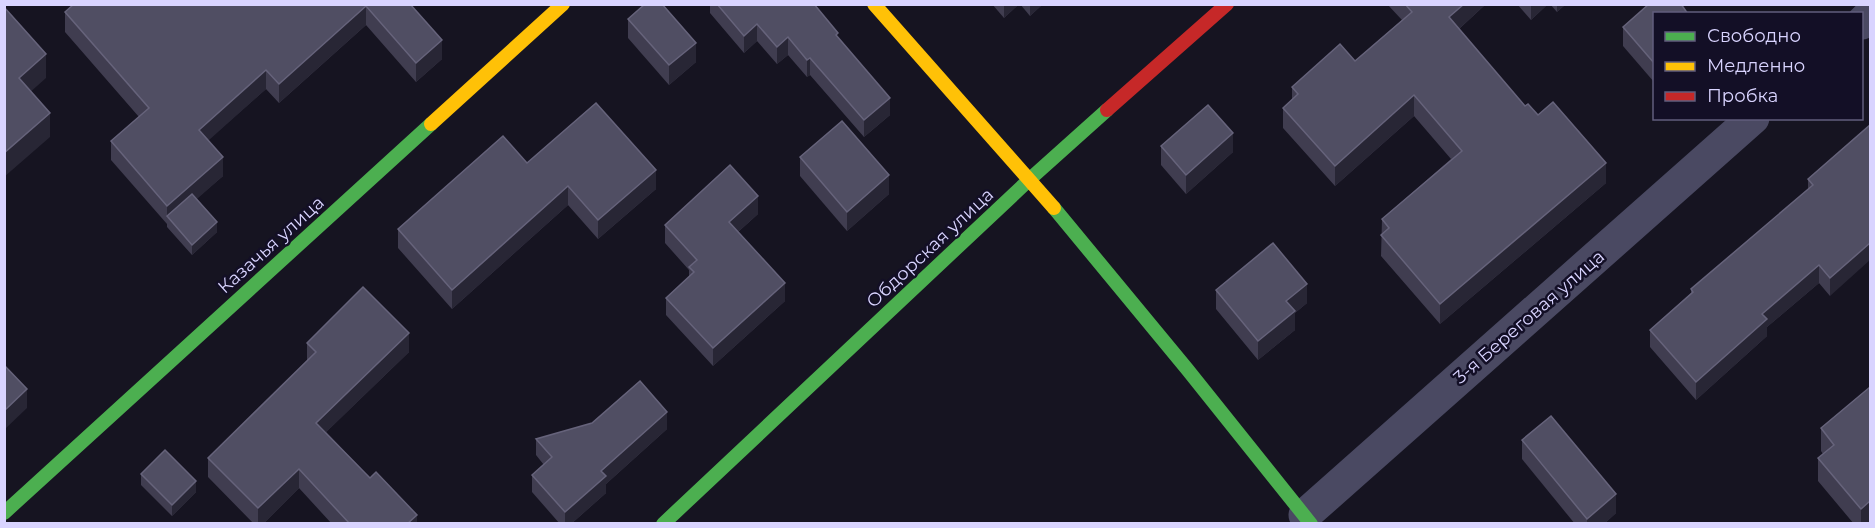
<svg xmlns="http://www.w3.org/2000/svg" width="1875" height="528" font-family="Montserrat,sans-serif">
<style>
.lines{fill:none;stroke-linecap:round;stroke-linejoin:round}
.street{stroke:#4a4962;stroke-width:33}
.fast{stroke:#4caf50;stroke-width:14}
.slow{stroke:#ffc107;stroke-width:14}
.jam{stroke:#c62828;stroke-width:14}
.wall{fill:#403d50}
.shaded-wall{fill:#282635}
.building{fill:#504e63;stroke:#66637b;stroke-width:1.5}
.labels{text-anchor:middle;stroke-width:5;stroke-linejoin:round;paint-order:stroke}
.street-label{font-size:18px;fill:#d9d4ff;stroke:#130f26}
</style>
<rect width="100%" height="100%" fill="#161421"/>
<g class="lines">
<g class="street">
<polyline points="1862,23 1870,15"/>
<polyline points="1305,515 1753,118"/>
</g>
<g class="fast">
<polyline points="1054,208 1187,369 1311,524"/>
<polyline points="4,513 431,124"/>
<polyline points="663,524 1030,179 1107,110"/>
</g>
<g class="slow">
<polyline points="874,4 1054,208"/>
<polyline points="431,124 563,4"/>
</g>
<polyline class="jam" points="1107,110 1227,4"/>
</g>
<g class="wall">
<polygon points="410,4 442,59 416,82 366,25 279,103 266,89 208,140 223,176 196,199 217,232 192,255 167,227 167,224 111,160 111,141 139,117 65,32 65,12"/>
<polygon points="710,4 814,4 838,38 890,115 864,137 810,75 807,77 788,55 777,64 757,41 744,53 710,13"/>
<polygon points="992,4 1019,4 1004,18"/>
<polygon points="1020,4 1043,4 1030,16"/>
<polygon points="1387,4 1486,4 1459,29 1525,106 1538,115 1606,183 1440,324 1381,256 1382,219 1451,159 1414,116 1335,186 1283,128 1283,108 1292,100 1292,87 1355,61 1402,20"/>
<polygon points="1517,4 1548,4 1531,20"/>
<polygon points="1550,4 1566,4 1557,12"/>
<polygon points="1654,14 1654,82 1623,46 1623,27"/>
<polygon points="628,19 696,62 669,85 628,38"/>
<polygon points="1870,125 1830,296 1819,283 1767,327 1767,336 1696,400 1650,347 1650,330 1691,293 1691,289 1808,189 1808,179"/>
<polygon points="1161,146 1233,152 1186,194 1161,165"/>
<polygon points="800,157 889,194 847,231 800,176"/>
<polygon points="527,163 656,189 598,239 568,205 452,309 398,248 398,229"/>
<polygon points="758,214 738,232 785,301 713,366 666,315 666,298 689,277 689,270 665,243 665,225"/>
<polygon points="1216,290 1307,303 1295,313 1295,330 1258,360 1216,309"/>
<polygon points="307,343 409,352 326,432 370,478 417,524 332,524 299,488 263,524 254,524 208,477 208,458 307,361"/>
<polygon points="1870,387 1870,524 1854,524 1818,481 1818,458 1823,454 1821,451 1821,428"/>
<polygon points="667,429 606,484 606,493 571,524 560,524 532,492 532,475 544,465 536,455 536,439"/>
<polygon points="1522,440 1616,513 1604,524 1575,524 1522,459"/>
<polygon points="141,474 196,492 172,516 141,485"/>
</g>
<g class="shaded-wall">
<polygon points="1004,4 1019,4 1004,18"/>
<polygon points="1030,4 1043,4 1030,16"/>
<polygon points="1464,4 1486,4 1449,38 1449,17"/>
<polygon points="1531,4 1548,4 1531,20"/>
<polygon points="1557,4 1566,4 1557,12"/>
<polygon points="366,6 366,25 279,103 279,84"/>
<polygon points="757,24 757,41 744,53 744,36"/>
<polygon points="788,37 788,55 777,64 777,47"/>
<polygon points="442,40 442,59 416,82 416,63"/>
<polygon points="696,43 696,62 669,85 669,65"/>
<polygon points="46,54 46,78 19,102 19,78"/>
<polygon points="810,58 810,75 807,77 807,60"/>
<polygon points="266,70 266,89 199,149 199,130"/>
<polygon points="1414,95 1414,116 1335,186 1335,166"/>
<polygon points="890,98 890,115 864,137 864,120"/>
<polygon points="50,113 50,137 4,177 4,153"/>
<polygon points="1233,133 1233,152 1186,194 1186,175"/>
<polygon points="223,157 223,176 172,221 167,217 167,206"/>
<polygon points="1606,163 1606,183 1440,324 1440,304"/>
<polygon points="656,170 656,189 598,239 598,220"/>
<polygon points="889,175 889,194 847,231 847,212"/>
<polygon points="568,186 568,205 452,309 452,290"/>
<polygon points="758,196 758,214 729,240 729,222"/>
<polygon points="217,222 217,232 192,255 192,245"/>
<polygon points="1870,243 1870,260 1830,296 1830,278"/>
<polygon points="1819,265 1819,283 1767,327 1767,336 1696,400 1696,382 1762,314"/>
<polygon points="785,283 785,301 713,366 713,348"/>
<polygon points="1307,284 1307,303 1295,313 1295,330 1258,360 1258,341 1286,301"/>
<polygon points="409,333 409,352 316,442 316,423"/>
<polygon points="27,389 27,408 4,430 4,411"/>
<polygon points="667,412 667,429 606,484 606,493 571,524 565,524 565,512 601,471"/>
<polygon points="299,469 299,488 263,524 258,524 258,508"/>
<polygon points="196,481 196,492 172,516 172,505"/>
<polygon points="1616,494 1616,513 1604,524 1587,524 1587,519"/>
<polygon points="1870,501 1870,524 1861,524 1861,509"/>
<polygon points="417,515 417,524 407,524"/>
</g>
<g class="building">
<polygon points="74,4 410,4 442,40 416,63 366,6 279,84 266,70 199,130 223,157 167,206 111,141 149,108 65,12"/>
<polygon points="645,4 662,4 696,43 669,65 628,19"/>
<polygon points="717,4 814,4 838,33 836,35 890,98 864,120 810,58 807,60 788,37 777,47 757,24 744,36"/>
<polygon points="1405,4 1464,4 1449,17 1525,106 1528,104 1538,115 1553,102 1606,163 1440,304 1381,235 1389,228 1382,219 1462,151 1414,95 1335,166 1283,108 1298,94 1292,87 1340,44 1355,61 1412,12"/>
<polygon points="1649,4 1681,4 1688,14 1654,14 1654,63 1623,27"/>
<polygon points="4,7 46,54 19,78 50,113 4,153"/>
<polygon points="596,103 656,170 598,220 568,186 452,290 398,229 503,136 527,163"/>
<polygon points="1208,105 1233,133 1186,175 1161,146"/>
<polygon points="842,121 889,175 847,212 800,157"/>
<polygon points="1870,125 1870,243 1830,278 1819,265 1762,314 1767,319 1696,382 1650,330 1693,292 1691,289 1813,185 1808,179"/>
<polygon points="730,165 758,196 729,222 785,283 713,348 666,298 694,272 689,267 697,260 665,225"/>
<polygon points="192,194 217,222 192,245 167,216"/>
<polygon points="1273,243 1307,284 1286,301 1295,311 1258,341 1216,290"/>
<polygon points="363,287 409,333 316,423 370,478 376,472 417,515 407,524 350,524 299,469 258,508 208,458 316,352 307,343"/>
<polygon points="4,365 27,389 4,411"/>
<polygon points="640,381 667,412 601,471 606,476 565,512 532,475 552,457 536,439 592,423"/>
<polygon points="1870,387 1870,501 1861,509 1818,458 1834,445 1821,428"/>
<polygon points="1551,416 1616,494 1587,519 1522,440"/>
<polygon points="165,450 196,481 172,505 141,474"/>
</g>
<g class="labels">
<g class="street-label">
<text transform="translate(271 245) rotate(-42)" y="6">Казачья улица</text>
<text transform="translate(930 248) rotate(-43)" y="6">Обдорская улица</text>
<text transform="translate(1529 317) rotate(-41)" y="6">3-я Береговая улица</text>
</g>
</g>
<rect width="1875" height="528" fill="none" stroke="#d9d4ff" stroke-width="12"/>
<rect x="1653" y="12" width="210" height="108" fill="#130f26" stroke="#625e7d" stroke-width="1.5"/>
<rect x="1665" y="32" width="30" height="9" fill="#4caf50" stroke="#625e7d" stroke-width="1.5"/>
<text x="1707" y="42" font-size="18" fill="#d9d4ff">Свободно</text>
<rect x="1665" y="62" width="30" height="9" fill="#ffc107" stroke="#625e7d" stroke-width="1.5"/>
<text x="1707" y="72" font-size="18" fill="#d9d4ff">Медленно</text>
<rect x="1665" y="92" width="30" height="9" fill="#c62828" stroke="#625e7d" stroke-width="1.5"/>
<text x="1707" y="102" font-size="18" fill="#d9d4ff">Пробка</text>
</svg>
